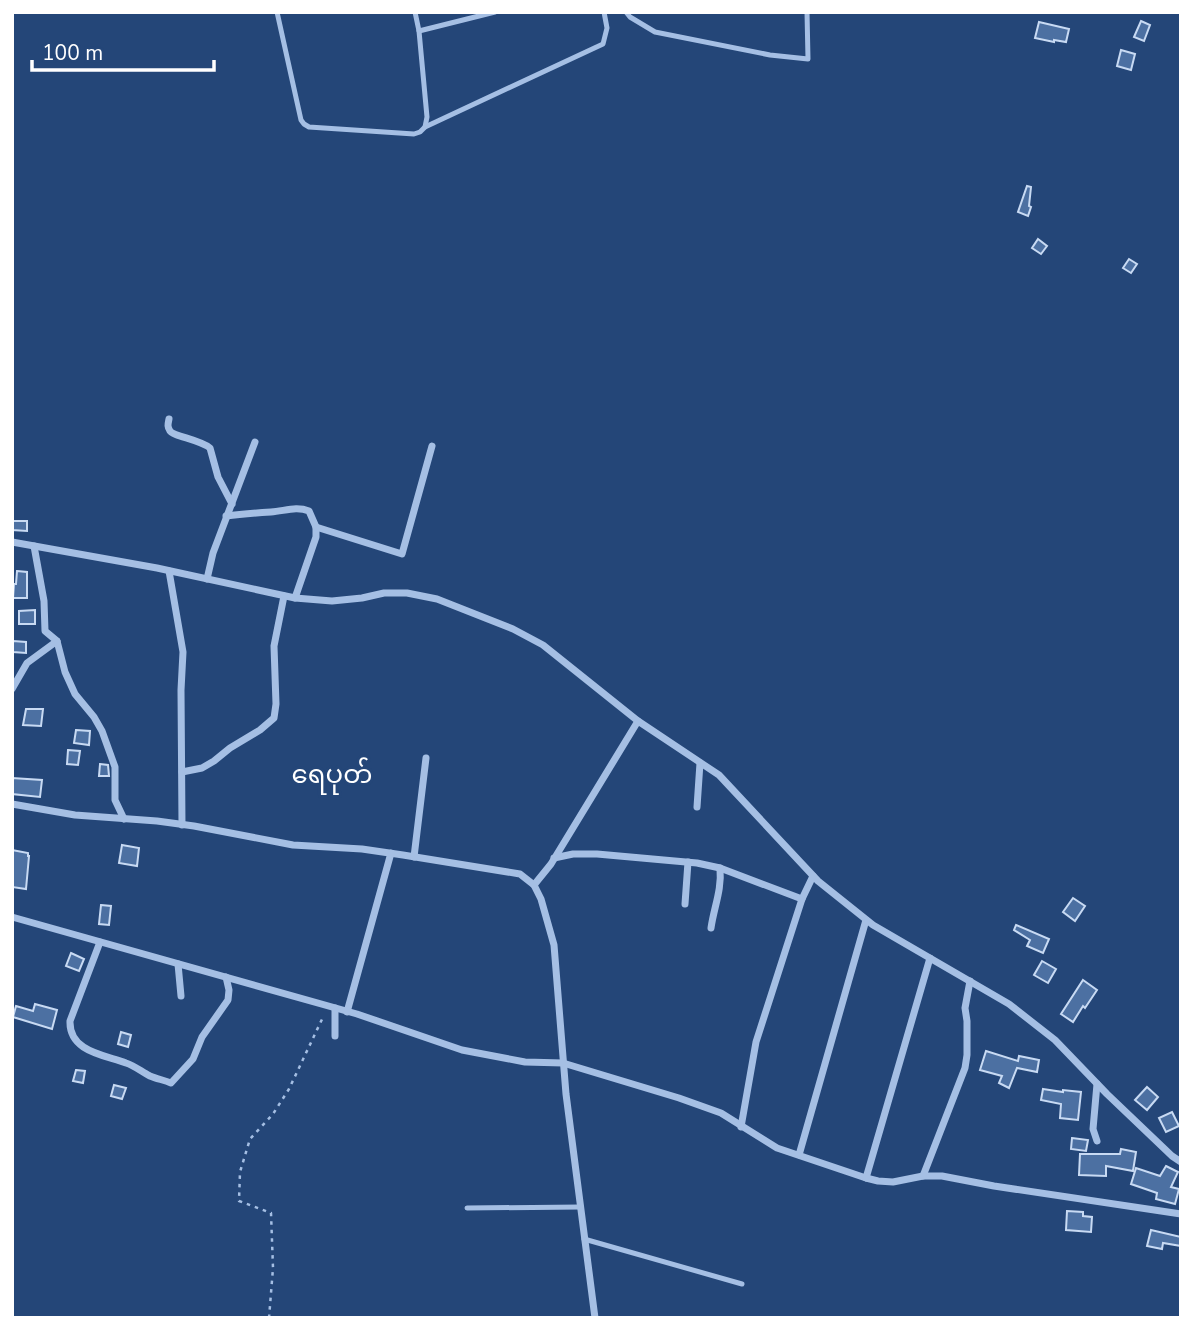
<svg xmlns="http://www.w3.org/2000/svg" width="1193" height="1330" font-family="'Nunito Sans','Noto Sans Myanmar',sans-serif">
<style>
.building{fill:#4c70a2;stroke:#c8daf3;stroke-width:2}
.lines{fill:none;stroke-linecap:round;stroke-linejoin:round}
.path{stroke:#a5bfe4;stroke-width:2.5;stroke-dasharray:3.5 5;stroke-linecap:butt}
.lane{stroke:#a5bfe4;stroke-width:5}
.street{stroke:#a5bfe4;stroke-width:7}
.labels{text-anchor:middle;stroke-width:6;stroke-linejoin:round;paint-order:stroke}
.quarter-label{font-size:26px;fill:#fff;stroke:#244678}
</style>
<rect width="100%" height="100%" fill="#244678"/>
<g class="building">
<polygon points="1141,21 1150,25 1144,41 1134,37"/>
<polygon points="1039,22 1069,29 1066,42 1054,40 1054,42 1035,38"/>
<polygon points="1121,50 1135,54 1131,70 1117,66"/>
<polygon points="1027,186 1031,187 1029,206 1031,207 1028,216 1018,212"/>
<polygon points="1038,239 1047,246 1041,254 1032,248"/>
<polygon points="1129,259 1137,264 1131,273 1123,268"/>
<polygon points="12,521 27,521 27,531 12,530"/>
<polygon points="17,571 27,572 27,598 13,598 14,584 16,584"/>
<polygon points="35,610 35,624 19,624 19,611"/>
<polygon points="13,641 26,642 26,653 13,652"/>
<polygon points="26,709 43,709 41,726 23,725"/>
<polygon points="76,730 90,731 89,745 74,743"/>
<polygon points="68,750 80,751 78,765 67,764"/>
<polygon points="100,764 108,765 109,776 99,776"/>
<polygon points="12,778 42,780 40,797 12,794"/>
<polygon points="122,845 139,848 137,866 119,863"/>
<polygon points="12,850 28,853 28,856 29,856 26,889 12,887"/>
<polygon points="1073,898 1085,906 1075,921 1063,912"/>
<polygon points="101,905 111,906 109,925 99,924"/>
<polygon points="1016,925 1049,939 1043,953 1027,946 1030,940 1014,930"/>
<polygon points="71,953 84,959 79,971 66,966"/>
<polygon points="1042,961 1056,969 1048,983 1034,975"/>
<polygon points="1083,980 1097,990 1085,1008 1083,1006 1073,1022 1061,1014"/>
<polygon points="35,1004 57,1010 52,1029 13,1017 16,1006 33,1011"/>
<polygon points="121,1032 131,1035 128,1047 118,1044"/>
<polygon points="986,1051 1018,1061 1019,1056 1039,1060 1037,1072 1017,1068 1009,1088 999,1083 1002,1076 980,1070"/>
<polygon points="76,1070 85,1071 83,1083 73,1081"/>
<polygon points="114,1085 126,1088 122,1099 111,1096"/>
<polygon points="1147,1087 1158,1097 1147,1110 1135,1100"/>
<polygon points="1043,1089 1063,1092 1063,1090 1081,1092 1078,1120 1060,1118 1061,1104 1041,1100"/>
<polygon points="1172,1112 1179,1126 1166,1132 1159,1118"/>
<polygon points="1072,1138 1088,1140 1086,1151 1071,1149"/>
<polygon points="1121,1149 1136,1152 1133,1171 1106,1166 1106,1176 1079,1175 1080,1154 1120,1154"/>
<polygon points="1166,1166 1178,1172 1171,1187 1179,1189 1175,1204 1156,1199 1157,1193 1131,1184 1136,1168 1160,1176"/>
<polygon points="1067,1211 1083,1212 1083,1216 1092,1217 1091,1232 1066,1230"/>
<polygon points="1151,1230 1181,1237 1181,1246 1163,1243 1162,1249 1147,1246"/>
</g>
<g class="lines">
<polyline class="path" points="269,1318 273,1268 271,1213 239,1201 240,1172 250,1139 273,1114 289,1089 324,1015"/>
<g class="lane">
<polyline points="277,12 301,120 304,124 309,127 414,134 420,132 425,127 603,44 607,28 604,12"/>
<polyline points="415,12 419,31 427,117 425,127"/>
<polyline points="626,12 630,17 655,32 770,55 808,59 807,12"/>
<polyline points="419,31 495,12"/>
<polyline points="467,1208 580,1207"/>
<polyline points="584,1239 742,1284"/>
</g>
<g class="street">
<path d="M169,419C168,424 167,426 170,431C173,436 201,440 210,448L218,477L232,504"/>
<path d="M226,516C241,514 255,513 271,512C285,511 296,506 309,511L316,527V537L295,598"/>
<polyline points="316,527 402,554 432,446"/>
<polyline points="12,542 157,568 295,598 332,601 362,598 384,593 407,593 437,599 513,629 543,645 638,721 719,775 818,881 873,925 1009,1004 1055,1040 1107,1094 1172,1156 1181,1162"/>
<polyline points="169,571 183,652 181,690 182,825"/>
<polyline points="207,579 213,553 255,442"/>
<polyline points="57,641 65,672 75,694 94,717 102,731 115,767 115,800 124,819"/>
<polyline points="12,689 27,663 57,641 45,631 44,601 34,546"/>
<polyline points="182,772 202,768 214,761 230,748 260,730 274,718 276,704 274,646 284,596"/>
<polyline points="12,804 75,815 157,821 194,826 293,845 362,849 403,855 520,874 534,885 541,899 554,945 566,1094 595,1318"/>
<polyline points="697,807 700,763"/>
<polyline points="414,857 426,758"/>
<polyline points="554,858 573,854 597,854 697,863 720,868 802,899"/>
<polyline points="534,885 551,864 638,721"/>
<polyline points="685,904 688,862"/>
<polyline points="12,917 357,1014 462,1050 525,1062 563,1063 679,1098 721,1113 777,1148 866,1178 878,1181 893,1182 923,1176 942,1176 994,1186 1181,1214"/>
<path d="M711,928C714,907 722,890 720,868"/>
<path d="M100,942L70,1021C69,1052 105,1055 126,1063C135,1066 142,1072 150,1076C157,1079 164,1080 171,1083L193,1059L202,1037L228,1000L229,990L226,977"/>
<polyline points="178,964 181,996"/>
<polyline points="347,1012 391,853"/>
<polyline points="335,1036 335,1008"/>
<polyline points="741,1127 756,1042 802,899 813,876"/>
<polyline points="1097,1141 1093,1129 1097,1084"/>
<polyline points="799,1155 866,920"/>
<polyline points="923,1176 965,1068 967,1055 967,1021 965,1008 970,981"/>
<polyline points="866,1178 930,958"/>
</g>
</g>
<g class="labels">
<g class="quarter-label">
<text x="332" y="783">ရေပုတ်</text>
</g>
</g>
<rect width="1193" height="1330" fill="none" stroke="#ffffff" stroke-width="28"/>
<path d="M32 60v10h182v-10" fill="none" stroke="#ffffff" stroke-width="3.5"/>
<text x="42" y="60" font-size="21" fill="#ffffff" stroke="#244678" stroke-width="5" paint-order="stroke">100 m</text>
</svg>
